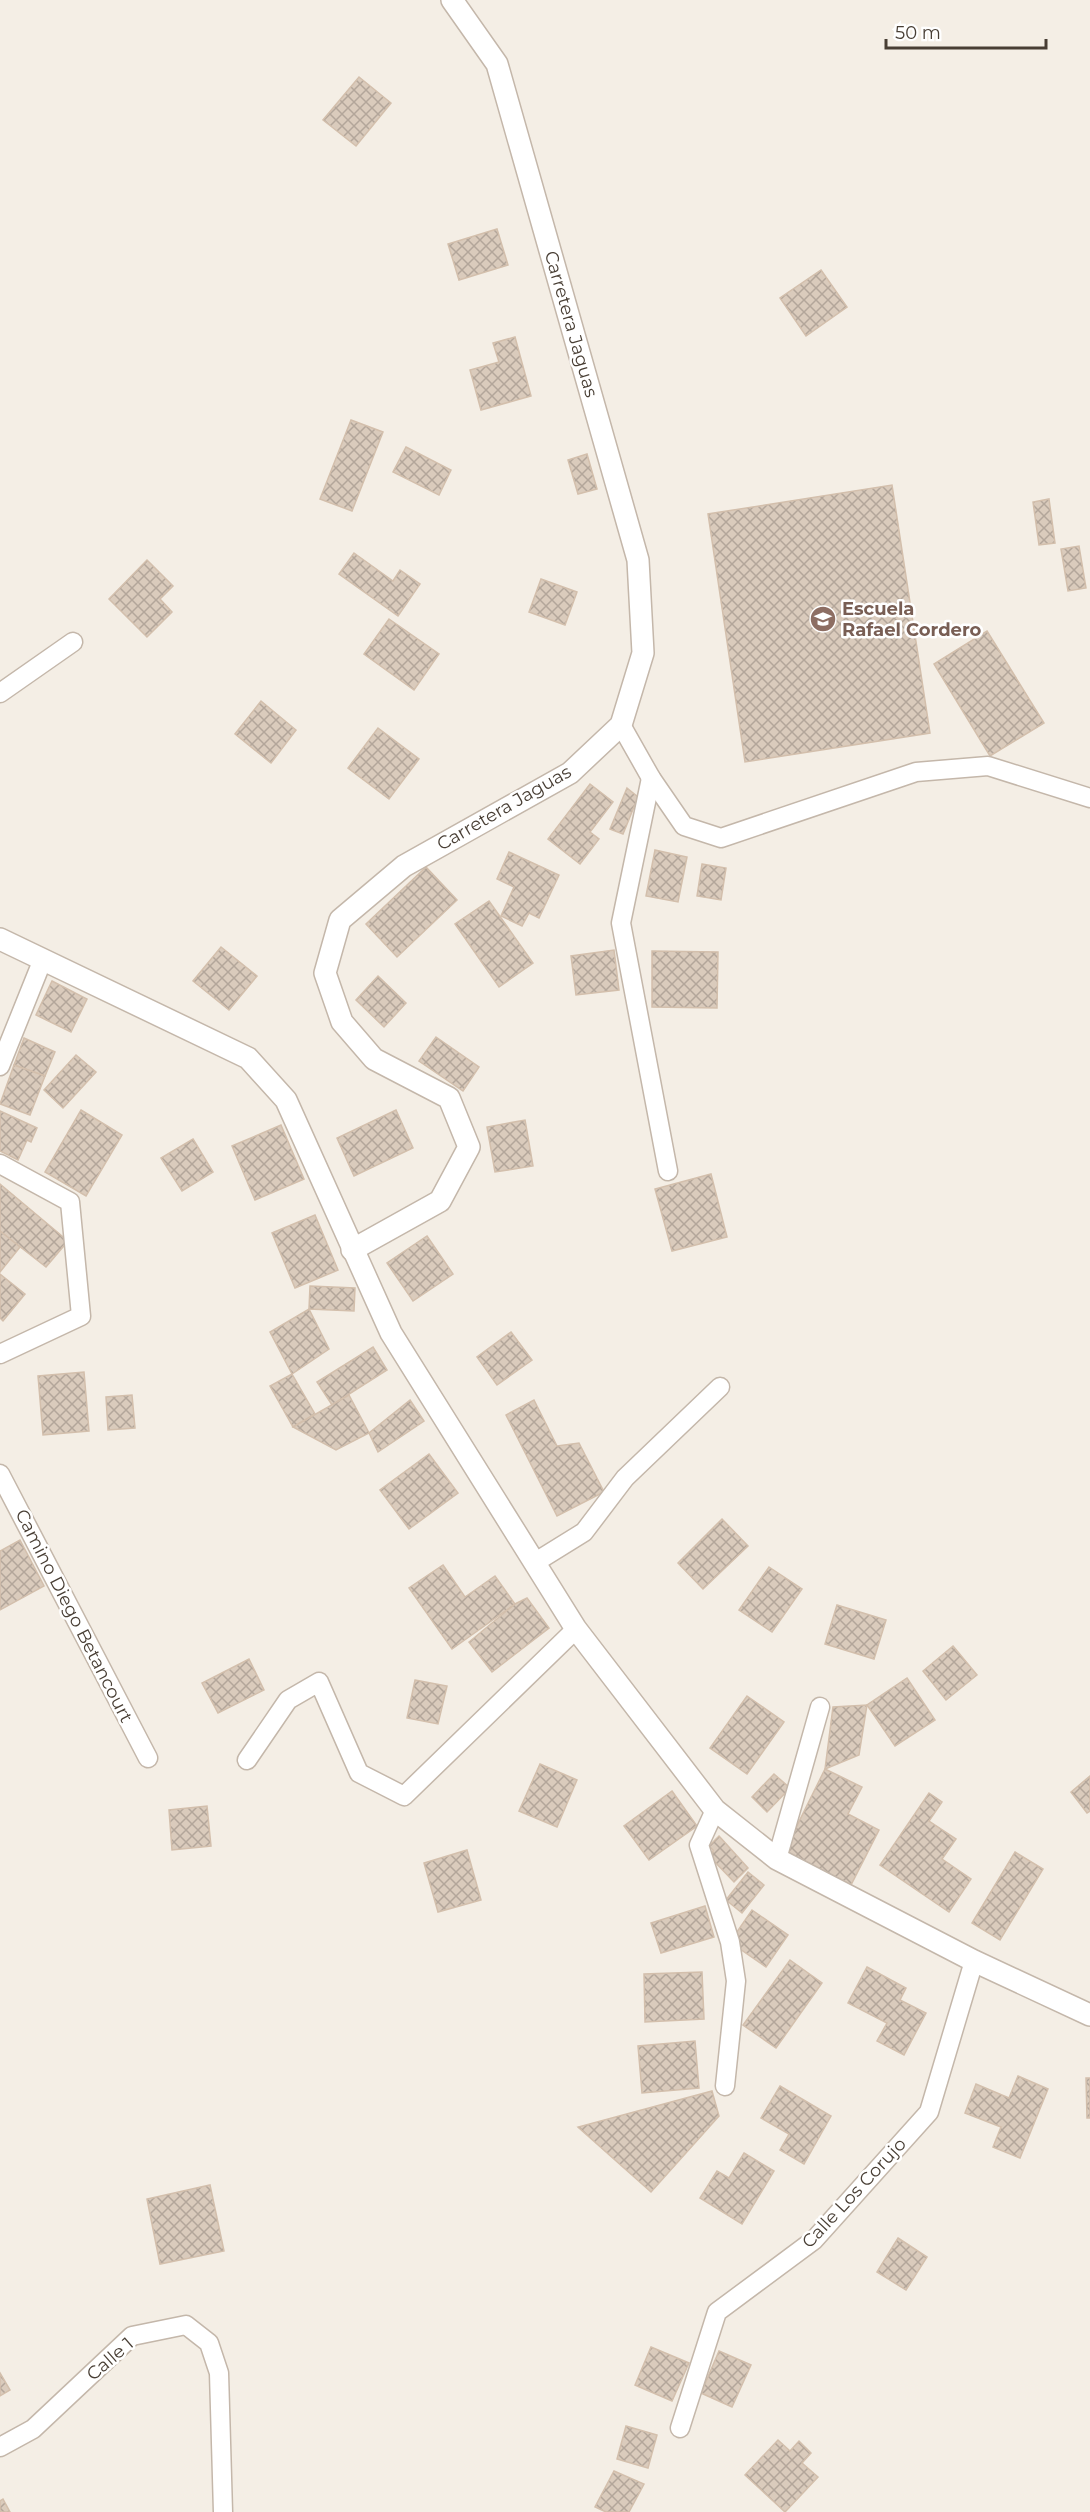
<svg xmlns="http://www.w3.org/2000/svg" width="1090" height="2512" font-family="Montserrat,sans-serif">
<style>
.building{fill:url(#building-cross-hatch);stroke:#d3bfac;stroke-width:1.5}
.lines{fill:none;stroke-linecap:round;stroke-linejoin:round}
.minor-casing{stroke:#c4b7aa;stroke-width:21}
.tertiary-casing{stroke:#c4b7aa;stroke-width:24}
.minor{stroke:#fff;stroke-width:18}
.tertiary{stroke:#fff;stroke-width:21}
.labels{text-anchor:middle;stroke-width:5;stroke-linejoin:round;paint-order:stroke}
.street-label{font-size:18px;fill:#483e34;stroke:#fff}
.education-label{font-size:18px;font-weight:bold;fill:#785e54;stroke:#fff;text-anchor:start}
</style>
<defs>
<pattern id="building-cross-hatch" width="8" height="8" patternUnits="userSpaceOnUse" patternTransform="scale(1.5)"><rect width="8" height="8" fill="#dacbbc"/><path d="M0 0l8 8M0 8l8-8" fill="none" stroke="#b3a69a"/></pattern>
</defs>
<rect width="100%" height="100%" fill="#f4eee5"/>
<g class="building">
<polygon points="359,77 391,103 356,146 323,120"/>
<polygon points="497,229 508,265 459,280 448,244"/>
<polygon points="821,270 847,307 806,336 780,298"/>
<polygon points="515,337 531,396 481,410 470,370 499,362 493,343"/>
<polygon points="351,420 383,432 352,511 320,499"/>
<polygon points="406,447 451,470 439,495 393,472"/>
<polygon points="587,454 597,489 578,494 568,460"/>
<polygon points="892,485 930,733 745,762 708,514"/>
<polygon points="1049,499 1055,543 1039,545 1033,502"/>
<polygon points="1079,546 1086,588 1068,591 1061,549"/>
<polygon points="354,553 393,581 400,570 420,584 398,616 339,574"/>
<polygon points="147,560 173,586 160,599 172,612 147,637 109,599"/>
<polygon points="541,579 577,592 565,625 529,612"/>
<polygon points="389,619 439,654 414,690 364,654"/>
<polygon points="987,631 1044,723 990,756 934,664"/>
<polygon points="261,701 296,730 271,763 235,734"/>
<polygon points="378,728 419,759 389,799 348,768"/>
<polygon points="590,784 613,802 590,832 599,839 580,864 548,839"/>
<polygon points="627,788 638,797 623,834 610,829"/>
<polygon points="655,850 687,857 678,902 646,896"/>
<polygon points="509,852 559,875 539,918 529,913 522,926 501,916 514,887 497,879"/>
<polygon points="702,864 726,868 721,900 697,896"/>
<polygon points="426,867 457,900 397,957 366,924"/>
<polygon points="489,901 533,963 499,987 455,924"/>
<polygon points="221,947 257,976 229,1010 193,981"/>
<polygon points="614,950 619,990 576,995 571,956"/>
<polygon points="652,951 718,952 717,1008 652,1007"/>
<polygon points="378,976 406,1003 384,1027 356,1000"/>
<polygon points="52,981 87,999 71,1032 36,1015"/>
<polygon points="436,1037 479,1067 463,1091 419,1061"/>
<polygon points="24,1038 55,1052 45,1076 14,1065"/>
<polygon points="76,1055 96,1072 63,1108 44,1090"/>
<polygon points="14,1065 45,1076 30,1115 0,1104"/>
<polygon points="81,1110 122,1135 86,1196 45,1172"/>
<polygon points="396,1110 413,1148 354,1176 337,1138"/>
<polygon points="0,1111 37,1128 31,1142 27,1140 18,1160 0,1151"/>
<polygon points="525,1120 533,1166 495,1172 487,1127"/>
<polygon points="281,1125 304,1179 255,1200 232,1146"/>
<polygon points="193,1139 213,1172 182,1191 161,1158"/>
<polygon points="711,1174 727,1237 672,1251 655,1189"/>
<polygon points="0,1184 68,1241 46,1267 0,1231"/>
<polygon points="315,1215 338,1270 295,1288 272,1233"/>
<polygon points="0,1231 20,1247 0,1272"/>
<polygon points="427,1236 453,1274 413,1301 387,1263"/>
<polygon points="0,1274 25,1294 3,1321 0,1318"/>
<polygon points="310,1286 355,1288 354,1311 309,1309"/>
<polygon points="309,1309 329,1349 292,1374 270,1332"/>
<polygon points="511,1332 532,1360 497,1385 477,1357"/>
<polygon points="373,1347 387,1370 332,1405 317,1382"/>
<polygon points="84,1372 89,1431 43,1435 38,1376"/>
<polygon points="292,1374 315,1414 293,1427 270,1386"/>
<polygon points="132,1395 135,1428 108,1430 106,1397"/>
<polygon points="349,1395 369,1433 336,1450 293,1427"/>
<polygon points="410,1400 424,1421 378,1452 369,1433"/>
<polygon points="534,1400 557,1446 579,1443 604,1492 557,1516 506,1415"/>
<polygon points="429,1454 458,1493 409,1529 380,1490"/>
<polygon points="722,1519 748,1546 703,1589 678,1563"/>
<polygon points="20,1540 44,1586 0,1610 0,1551"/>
<polygon points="443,1565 465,1597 495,1576 515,1604 452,1649 409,1588"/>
<polygon points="769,1567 802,1589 772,1632 739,1610"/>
<polygon points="527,1598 549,1628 492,1672 469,1642 515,1604"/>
<polygon points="837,1605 886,1620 874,1659 825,1644"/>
<polygon points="953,1646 977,1675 946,1700 923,1671"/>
<polygon points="249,1659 264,1690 218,1713 202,1683"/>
<polygon points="907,1678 935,1720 895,1746 867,1705"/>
<polygon points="415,1680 447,1686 438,1724 407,1718"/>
<polygon points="747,1696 784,1722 747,1774 710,1748"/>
<polygon points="867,1705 859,1755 825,1769 833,1707"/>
<polygon points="540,1764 577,1780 557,1827 519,1811"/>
<polygon points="825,1769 862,1787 848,1814 879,1830 851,1885 784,1852"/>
<polygon points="774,1774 790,1788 767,1812 752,1797"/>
<polygon points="1090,1776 1090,1811 1087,1813 1071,1792"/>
<polygon points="672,1791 697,1826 649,1860 624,1826"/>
<polygon points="929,1793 942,1802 929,1821 956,1839 942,1859 971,1879 949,1912 880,1865"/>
<polygon points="207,1806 211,1846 172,1850 169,1810"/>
<polygon points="719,1836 748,1868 734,1882 712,1859 713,1850 709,1846"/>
<polygon points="467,1850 481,1900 438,1912 424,1863"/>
<polygon points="1015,1852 1043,1869 1000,1940 972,1923"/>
<polygon points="748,1872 764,1885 742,1913 726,1900"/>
<polygon points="705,1906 714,1937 661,1953 651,1923"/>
<polygon points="752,1910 788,1935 766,1967 730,1942"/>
<polygon points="790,1960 822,1983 776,2048 743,2025"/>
<polygon points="867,1967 906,1988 900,2000 926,2013 904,2055 877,2041 887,2023 848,2003"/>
<polygon points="702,1972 704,2019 645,2022 644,1974"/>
<polygon points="695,2041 699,2088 642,2093 638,2046"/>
<polygon points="1018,2076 1048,2089 1020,2158 993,2147 1001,2127 965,2113 976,2084 1009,2098"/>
<polygon points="1086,2078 1090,2078 1090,2118 1087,2118"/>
<polygon points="780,2086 831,2116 804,2164 780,2150 789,2134 761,2118"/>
<polygon points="712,2091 719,2116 651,2192 578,2127"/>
<polygon points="744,2153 774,2171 742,2224 700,2198 717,2171 729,2178"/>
<polygon points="210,2185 224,2251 160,2264 147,2199"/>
<polygon points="898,2238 927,2257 906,2290 877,2272"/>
<polygon points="651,2347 689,2363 672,2401 635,2385"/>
<polygon points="719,2351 751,2365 732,2407 701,2393"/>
<polygon points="0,2373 10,2390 0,2396"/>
<polygon points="626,2426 657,2435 648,2468 617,2459"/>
<polygon points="778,2440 790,2451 799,2441 811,2453 802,2463 818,2477 785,2512 745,2475"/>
<polygon points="614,2471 644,2484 629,2512 606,2512 595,2507"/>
<polygon points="3,2499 10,2512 0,2512 0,2501"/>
</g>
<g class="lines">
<defs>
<g id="minor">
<polyline points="0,693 73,642"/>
<polyline points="621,725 651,778 684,826 721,838 916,772 988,766 1090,798"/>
<polyline points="651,778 621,923 668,1171"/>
<polyline points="0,1066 43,959"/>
<polyline points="0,1164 70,1202 81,1316 0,1354"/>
<polyline points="0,1474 148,1758"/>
<polyline points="534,1563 584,1532 625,1478 720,1387"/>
<polyline points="247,1760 288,1700 319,1682 359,1773 404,1796 576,1629"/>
<polyline points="715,1810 699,1845 730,1942 736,1981 725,2086"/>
<polyline points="777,1859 820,1707"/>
<polyline points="680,2428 717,2312 814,2240 929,2112 974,1961"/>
<polyline points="0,2447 33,2429 132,2336 186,2325 209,2343 219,2373 223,2512"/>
</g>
<g id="tertiary">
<polyline points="0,939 248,1058 286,1100 391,1333 576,1629 715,1810 777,1859 974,1961 1090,2015"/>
<polyline points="352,1250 440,1201 469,1147 449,1098 374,1059 342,1022 325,973 340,920 404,866 570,773 621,725 643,653 638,560 497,64 452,0"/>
</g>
</defs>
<use href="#minor" class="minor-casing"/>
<use href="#tertiary" class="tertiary-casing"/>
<use href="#minor" class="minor"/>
<use href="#tertiary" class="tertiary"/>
</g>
<defs>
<symbol id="school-disc" viewBox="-11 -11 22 22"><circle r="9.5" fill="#8d6e63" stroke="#fff"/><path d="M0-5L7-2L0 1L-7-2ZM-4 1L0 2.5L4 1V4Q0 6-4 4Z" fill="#fff"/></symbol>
</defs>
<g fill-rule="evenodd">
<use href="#school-disc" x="808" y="604" width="30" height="30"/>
</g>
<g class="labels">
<g class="street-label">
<text transform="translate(571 324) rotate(74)" y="6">Carretera Jaguas</text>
<text transform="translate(504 808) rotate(-30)" y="6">Carretera Jaguas</text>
<text transform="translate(74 1616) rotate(63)" y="6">Camino Diego Betancourt</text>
<text transform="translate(854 2193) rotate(-47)" y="6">Calle Los Corujo</text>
<text transform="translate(110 2359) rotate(-41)" y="6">Calle 1</text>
</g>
<g class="education-label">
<text x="842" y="615">Escuela<tspan x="842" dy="21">Rafael Cordero</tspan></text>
</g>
</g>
<path d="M886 39v9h160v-9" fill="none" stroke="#483e34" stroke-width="3"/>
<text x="895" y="39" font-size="18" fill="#483e34" stroke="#ffffff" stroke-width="4.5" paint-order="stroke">50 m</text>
</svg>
